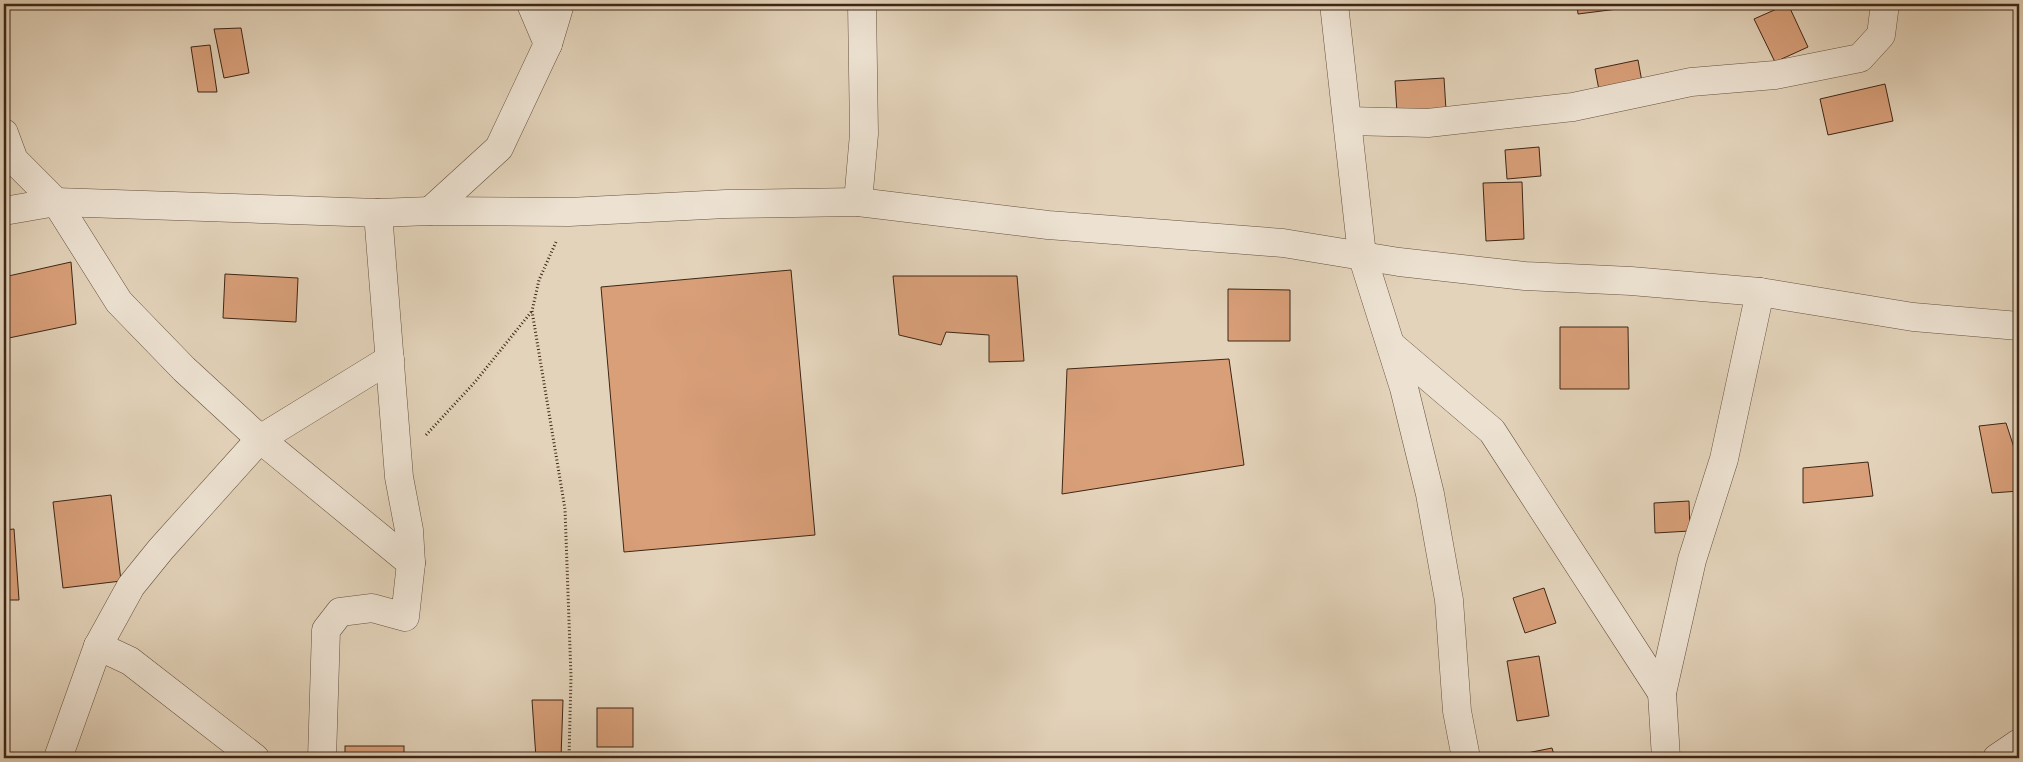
<svg xmlns="http://www.w3.org/2000/svg" width="2023" height="762" font-family="'EB Garamond',serif">
<style>
.building{fill:#d89f79;stroke:#3e2616}
.lines{fill:none;stroke-linecap:round;stroke-linejoin:round}
.minor-casing{stroke:#67513f;stroke-width:29}
.path{stroke:#3e2616;stroke-width:3;stroke-dasharray:1 2.5;stroke-linecap:butt}
.minor{stroke:#ede2d2;stroke-width:28}
</style>
<rect width="100%" height="100%" fill="#e3d3ba"/>
<filter id="stains"><feTurbulence type="fractalNoise" baseFrequency=".004" numOctaves="4"/><feColorMatrix values="0 0 0 0 .2 0 0 0 0 .09 0 0 0 0 .02 0 0 0 .5 -.17"/></filter>
<radialGradient id="worn" r=".72"><stop offset=".6" stop-color="#630" stop-opacity="0"/><stop offset="1" stop-color="#630" stop-opacity=".3"/></radialGradient>
<g class="building">
<polygon points="1577,4 1649,4 1649,5 1578,14"/>
<polygon points="1788,4 1808,47 1775,62 1754,19"/>
<polygon points="241,28 249,73 224,78 214,29"/>
<polygon points="210,45 217,92 198,92 191,47"/>
<polygon points="1638,60 1642,82 1599,90 1595,69"/>
<polygon points="1444,78 1446,110 1397,113 1395,81"/>
<polygon points="1885,84 1893,121 1828,135 1820,99"/>
<polygon points="1539,147 1541,176 1507,179 1505,150"/>
<polygon points="1522,182 1524,239 1486,241 1483,183"/>
<polygon points="71,262 76,324 4,339 4,277"/>
<polygon points="791,270 815,535 624,552 601,287"/>
<polygon points="225,274 298,278 296,322 223,318"/>
<polygon points="893,276 1017,276 1024,361 989,362 989,335 946,332 941,345 899,335"/>
<polygon points="1228,289 1290,290 1290,341 1228,341"/>
<polygon points="1560,327 1628,327 1629,389 1560,389"/>
<polygon points="1229,359 1244,465 1062,494 1067,369"/>
<polygon points="2006,423 2019,463 2019,491 1992,493 1979,426"/>
<polygon points="1868,462 1873,496 1803,503 1803,468"/>
<polygon points="111,495 121,581 63,588 53,502"/>
<polygon points="1689,501 1690,531 1655,533 1654,503"/>
<polygon points="14,529 19,600 4,600 4,530"/>
<polygon points="1544,588 1556,623 1525,633 1513,598"/>
<polygon points="1539,656 1549,716 1517,721 1507,661"/>
<polygon points="532,700 563,700 561,758 536,758"/>
<rect x="597" y="708" width="36" height="39"/>
<rect x="345" y="746" width="59" height="12"/>
<polygon points="1552,748 1555,758 1502,758"/>
</g>
<g class="lines">
<defs>
<g id="minor">
<polyline points="531,4 548,44"/>
<polyline points="1334,4 1362,255 1404,388 1430,494 1449,600 1457,711 1466,758"/>
<polyline points="1348,121 1428,123 1573,107 1691,82 1775,75 1860,58 1881,35 1885,4"/>
<polyline points="4,133 14,160 56,202 119,302 184,369 260,439 411,563"/>
<polyline points="858,202 864,134 862,4"/>
<polyline points="4,211 56,202 378,213 430,211 569,212 726,204 858,202 1048,225 1283,243 1399,262 1525,276 1631,281 1760,292 1913,317 2019,326"/>
<polyline points="430,211 499,148 548,44 560,4"/>
<polyline points="1391,345 1492,431 1662,693"/>
<polyline points="98,646 130,661 255,758"/>
<polyline points="58,758 98,646 131,586 161,549 260,439 390,359"/>
<polyline points="322,758 326,630 340,612 372,608 405,617 411,563 409,530 399,477 378,213"/>
<polyline points="1666,758 1662,693 1692,560 1724,459 1760,292"/>
<polyline points="1997,758 2019,743"/>
</g>
</defs>
<use href="#minor" class="minor-casing"/>
<g class="path">
<polyline points="556,242 539,280 532,311 565,509 571,677 569,758"/>
<polyline points="426,435 475,382 532,311"/>
</g>
<use href="#minor" class="minor"/>
</g>
<rect width="2023" height="762" fill="none" stroke="#e3d3ba" stroke-width="20"/>
<rect x="5" y="5" width="2013" height="752" fill="none" stroke="#3e2616" stroke-width="2.5"/>
<rect x="10" y="10" width="2003" height="742" fill="none" stroke="#3e2616"/>
<rect width="100%" height="100%" filter="url(#stains)"/>
<rect width="100%" height="100%" fill="url(#worn)"/>
</svg>
